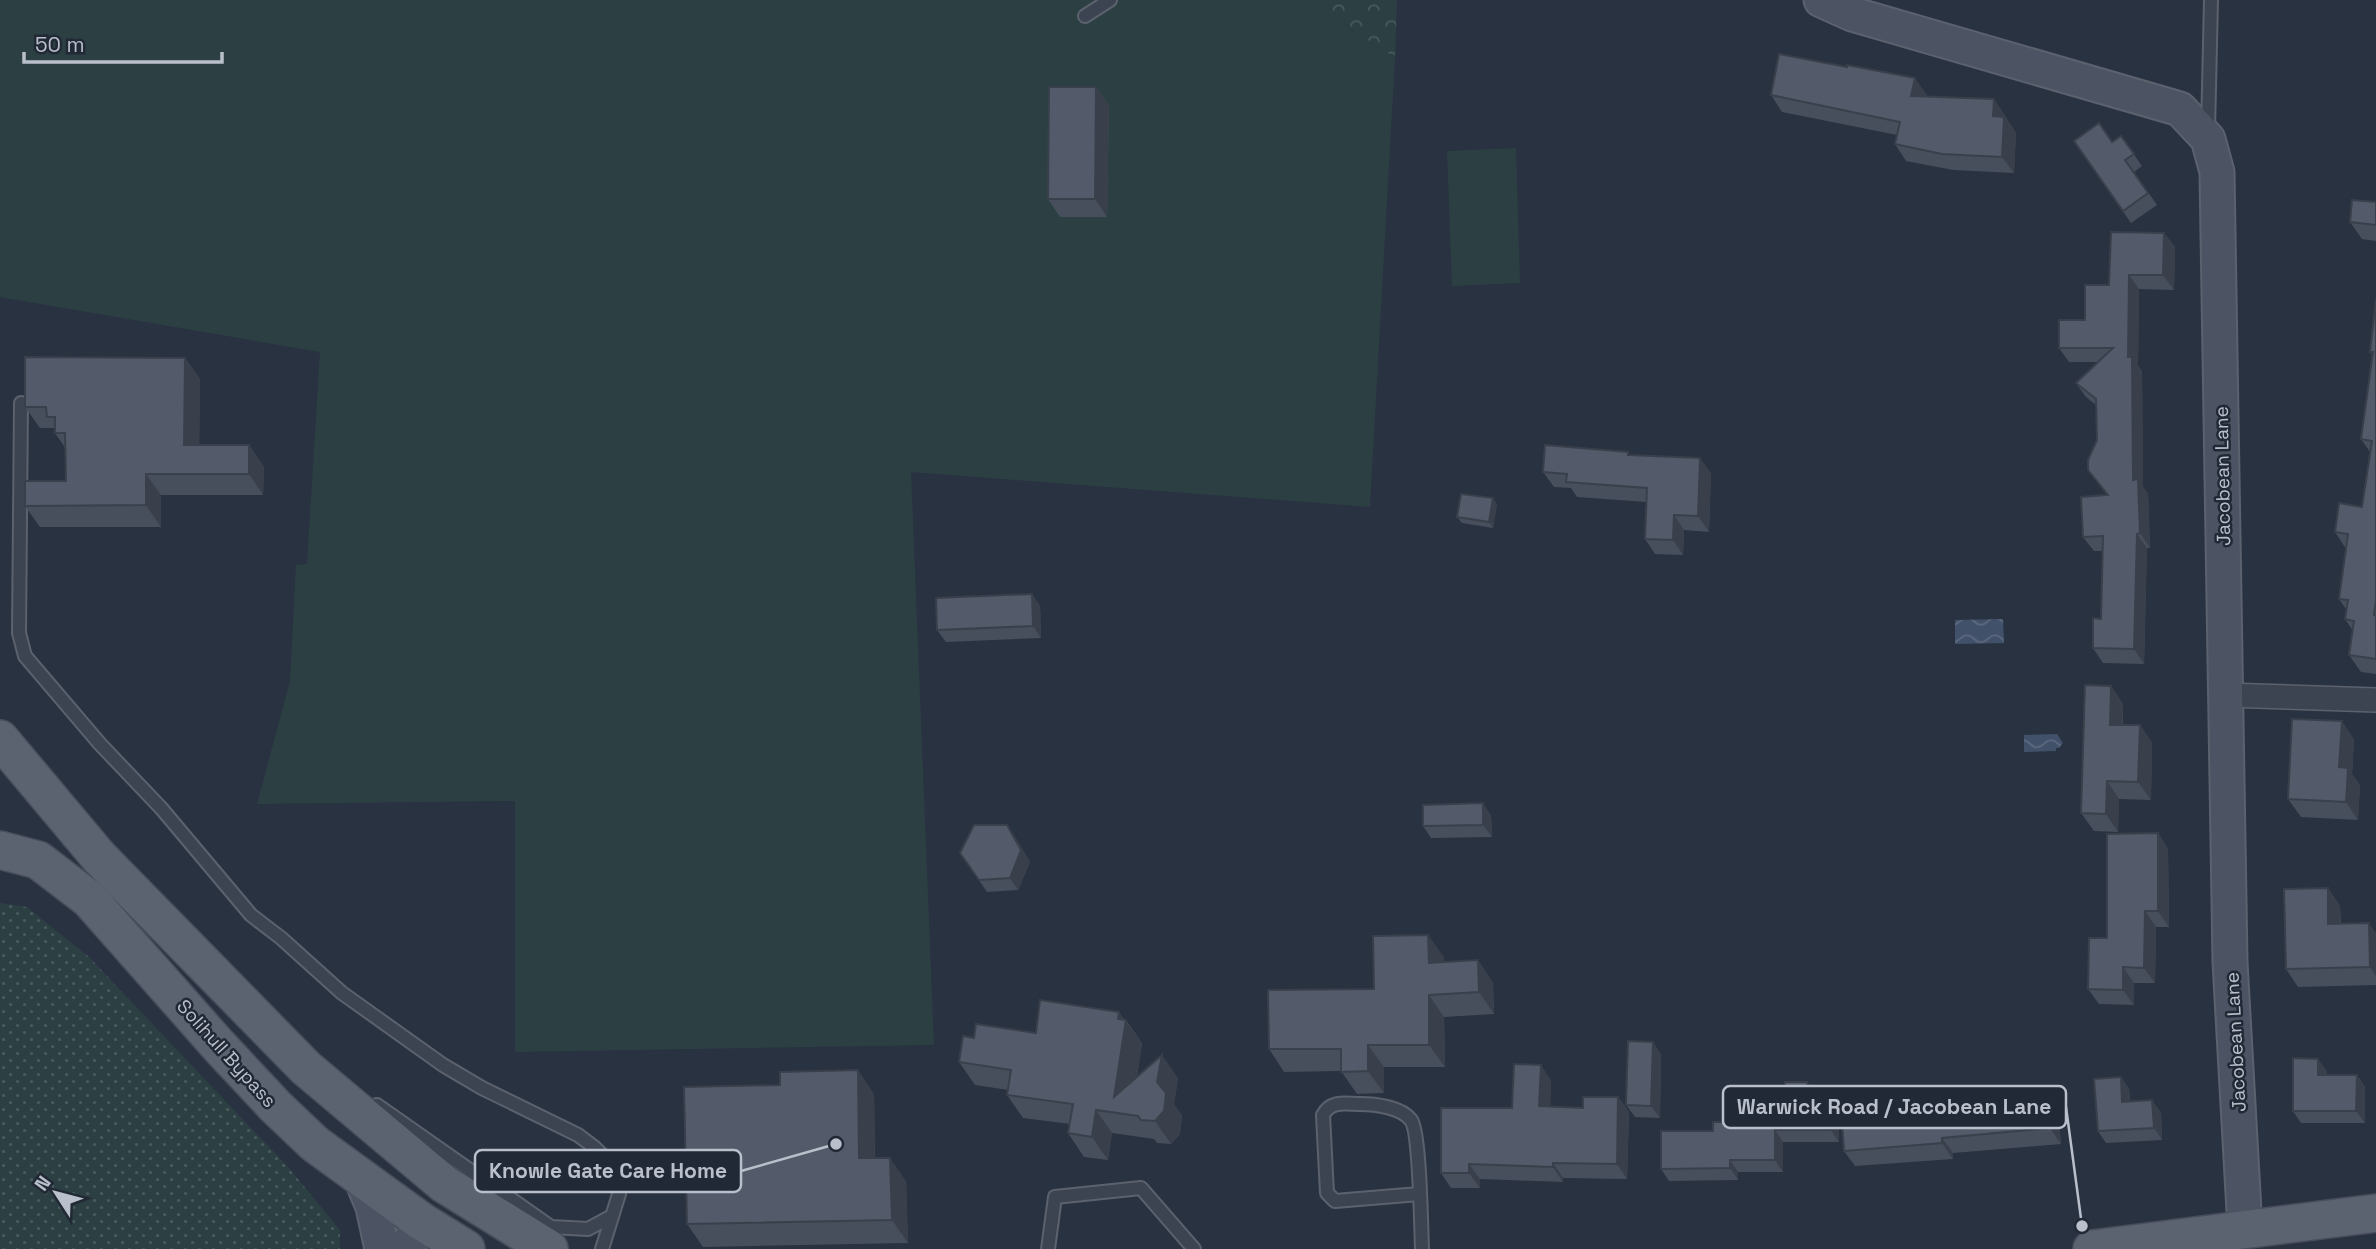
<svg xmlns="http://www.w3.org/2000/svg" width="2376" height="1249" font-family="'Space Grotesk',sans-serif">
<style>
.grass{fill:url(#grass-dots)}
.forest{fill:url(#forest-crowns)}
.park{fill:#2c4043}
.water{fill:url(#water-waves)}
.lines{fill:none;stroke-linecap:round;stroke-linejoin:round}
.lane-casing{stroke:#5b626e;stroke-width:16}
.street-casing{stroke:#5b626e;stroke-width:26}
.secondary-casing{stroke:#5b626e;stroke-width:37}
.primary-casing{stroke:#474d5a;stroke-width:40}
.lane{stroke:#3d4451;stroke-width:12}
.street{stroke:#3d4451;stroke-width:23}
.secondary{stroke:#4c5363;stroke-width:33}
.primary{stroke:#5c6370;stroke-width:37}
.wall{fill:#474e5c}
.shaded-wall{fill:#3a404b}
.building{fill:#535b6b;stroke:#3a404b;stroke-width:2}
.labels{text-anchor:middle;stroke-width:5;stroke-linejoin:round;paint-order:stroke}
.street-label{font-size:19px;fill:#bac0cb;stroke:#222936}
.leader{fill:none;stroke:#bac0cb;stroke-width:2.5}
.callout-dot{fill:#bac0cb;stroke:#222936;stroke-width:2.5}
.callout{fill:#222936;stroke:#bac0cb;stroke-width:2.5}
.callout-label{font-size:21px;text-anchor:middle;font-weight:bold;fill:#bac0cb}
</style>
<defs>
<pattern id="grass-dots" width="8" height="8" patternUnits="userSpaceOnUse" patternTransform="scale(1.75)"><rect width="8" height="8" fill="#2c4043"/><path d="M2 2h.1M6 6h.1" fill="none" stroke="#485a5d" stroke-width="1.8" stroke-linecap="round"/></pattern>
<pattern id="forest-crowns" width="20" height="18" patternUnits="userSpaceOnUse" patternTransform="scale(1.75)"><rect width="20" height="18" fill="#2c4043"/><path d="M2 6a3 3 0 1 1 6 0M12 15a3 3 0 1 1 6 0" fill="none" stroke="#485a5d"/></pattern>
<pattern id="water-waves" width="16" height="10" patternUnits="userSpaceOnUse" patternTransform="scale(1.75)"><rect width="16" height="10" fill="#42516a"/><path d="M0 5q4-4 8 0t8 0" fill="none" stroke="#5b687e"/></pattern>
</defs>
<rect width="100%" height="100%" fill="#293241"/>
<polygon class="grass" points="0,903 27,907 89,957 289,1168 340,1230 340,1249 0,1249"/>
<polygon class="forest" points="1307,0 1397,0 1395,58"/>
<g class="park">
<polygon points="0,0 1307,0 1395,58 1370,507 911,472 934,1045 515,1052 515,801 257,804 290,681 296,565 307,564 320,352 0,297"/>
<polygon points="1516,148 1520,283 1452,286 1447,151"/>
</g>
<g class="water">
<polygon points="2003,619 2004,643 1955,644 1955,620"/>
<polygon points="2057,734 2063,743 2059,748 2056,748 2056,751 2024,752 2024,735"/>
</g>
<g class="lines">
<defs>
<g id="lane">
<polyline points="1085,16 1110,0"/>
<polyline points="2208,131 2211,0"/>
<polyline points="21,403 19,633 25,656 100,744 161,808 251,915 281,938 342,993 443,1065 482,1088 578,1135 594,1147 615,1168 619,1194 602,1249"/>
<polyline points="377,1105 551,1227 588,1229 612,1216"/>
<path d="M1419,1194L1335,1201L1327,1193L1323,1115C1331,1100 1345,1104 1360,1104C1375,1104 1401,1107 1411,1120C1420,1132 1421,1227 1422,1249"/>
<polyline points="1048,1249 1055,1197 1141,1188 1194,1249"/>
</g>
<polyline id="street" points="2225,695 2376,700"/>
<g id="secondary">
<polyline points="1821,0 1852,14 2180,109 2208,139 2217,172 2230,962 2245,1229"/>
<polyline points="361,1178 373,1207 382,1249"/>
<polyline points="406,1249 421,1221"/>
</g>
<g id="primary">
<polyline points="0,739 99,857 306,1068 444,1184 549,1249"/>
<polyline points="0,850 38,860 89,899 218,1045 275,1106 315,1144 421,1221 466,1249"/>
<polyline points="2092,1249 2376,1213"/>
</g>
</defs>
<use href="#lane" class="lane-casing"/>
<use href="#street" class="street-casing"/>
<use href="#secondary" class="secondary-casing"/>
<use href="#primary" class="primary-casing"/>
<use href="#lane" class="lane"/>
<use href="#street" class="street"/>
<use href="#secondary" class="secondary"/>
<use href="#primary" class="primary"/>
</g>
<g class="wall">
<polygon points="1096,87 1109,105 1107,217 1060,217 1048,199"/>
<polygon points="1771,95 1927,95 1926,96 1994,99 2016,133 2014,173 1953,170 1906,161 1895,144 1897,135 1782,112"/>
<polygon points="2121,136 2142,166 2134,172 2157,205 2131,223 2074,141 2112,142"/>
<polygon points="2376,202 2376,241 2362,239 2350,222"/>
<polygon points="2164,233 2175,247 2174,290 2139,289 2138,366 2142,371 2143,487 2148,494 2150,548 2147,548 2144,664 2103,663 2093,648 2101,619 2103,551 2094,551 2083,537 2107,495 2088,470 2097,440 2096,405 2086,397 2076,383 2098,362 2069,362 2059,348 2085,320 2109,285"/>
<polygon points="2376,299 2376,674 2361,672 2349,655 2353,631 2345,619 2346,609 2339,599 2346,549 2335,532 2362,507 2370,452 2361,439 2372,354 2370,352"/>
<polygon points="185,358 200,379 199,445 249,445 264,467 263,495 161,495 161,527 40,527 25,506 66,481 66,449 55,433 55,428 40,428 25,407"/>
<polygon points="1630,455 1711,473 1709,532 1684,530 1683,555 1655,554 1645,539 1646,502 1577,497 1571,488 1554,487 1543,472"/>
<polygon points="1497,504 1493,528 1462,523 1457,517"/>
<polygon points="1032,594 1040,606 1041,638 946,642 937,630"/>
<polygon points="2111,686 2123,704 2123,725 2140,725 2152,743 2151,800 2119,799 2118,832 2094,831 2081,813"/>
<polygon points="2354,739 2352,774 2360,785 2358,820 2301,817 2288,799"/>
<polygon points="1491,815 1492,837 1431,838 1423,826"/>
<polygon points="1007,825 1015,837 1030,862 1018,890 987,892 960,853"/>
<polygon points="2158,833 2168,849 2169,927 2156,927 2155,983 2134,983 2134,1005 2099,1004 2088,989 2107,938"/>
<polygon points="2328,888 2340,906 2341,923 2376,933 2376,985 2298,987 2286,969"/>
<polygon points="1444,957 1444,962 1478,960 1493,983 1494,1014 1444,1017 1445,1067 1384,1067 1384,1093 1357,1094 1341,1071 1284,1072 1269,1049"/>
<polygon points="1126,1020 1142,1043 1137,1077 1178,1078 1174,1104 1182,1116 1180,1134 1171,1144 1157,1143 1154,1139 1112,1133 1108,1160 1084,1157 1068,1133 1070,1124 1023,1118 1007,1095 1008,1090 975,1085 959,1062 974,1038 1036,1033"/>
<polygon points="1661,1054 1660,1118 1635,1117 1626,1105"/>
<polygon points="2327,1071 2327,1075 2357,1075 2365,1087 2365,1123 2301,1123 2293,1111"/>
<polygon points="2121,1077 2129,1089 2130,1102 2161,1112 2162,1140 2106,1143 2098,1131"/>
<polygon points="1551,1080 1550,1106 1583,1108 1618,1097 1629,1112 1627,1179 1563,1178 1563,1182 1480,1179 1480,1188 1451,1188 1441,1173 1512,1108"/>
<polygon points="1807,1082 1815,1094 1815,1099 1831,1099 1839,1111 1839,1142 1783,1142 1783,1172 1738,1172 1738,1180 1669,1181 1661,1169 1713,1131 1757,1122 1785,1096"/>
<polygon points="874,1094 875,1158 906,1181 908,1243 703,1247 687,1224"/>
<polygon points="2047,1094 2058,1109 2061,1144 1953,1153 1953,1159 1855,1166 1844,1151 1944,1108 2007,1103"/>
</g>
<g class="shaded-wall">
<polygon points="1915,78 1927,95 1923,112 1911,96"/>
<polygon points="1096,87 1109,105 1107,217 1095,199"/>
<polygon points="1994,99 2016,133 2014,173 2002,157 1993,116"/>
<polygon points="2164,233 2175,247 2174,290 2163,275"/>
<polygon points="2129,275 2139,289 2138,366 2142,371 2143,487 2148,494 2150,548 2140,533 2133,480 2128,357"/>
<polygon points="185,358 200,379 199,466 184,445"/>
<polygon points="249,445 264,467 263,495 249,474"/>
<polygon points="1700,458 1711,473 1709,532 1698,516"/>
<polygon points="146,474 161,495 161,527 146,505"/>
<polygon points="1493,498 1497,504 1493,528 1489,522"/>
<polygon points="1674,515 1684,530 1683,555 1673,540"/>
<polygon points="2137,534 2147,548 2144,664 2134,649"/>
<polygon points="1032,594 1040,606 1041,638 1033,626"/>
<polygon points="2111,686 2123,704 2122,742 2110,725"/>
<polygon points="2342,721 2354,739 2352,774 2360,785 2358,820 2346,802 2339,767"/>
<polygon points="2140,725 2152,743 2151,800 2138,782"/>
<polygon points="2107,781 2119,799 2118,832 2106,814"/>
<polygon points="1483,803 1491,815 1492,837 1483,825"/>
<polygon points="1007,825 1015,837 1030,862 1018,890 1010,878"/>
<polygon points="2158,833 2168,849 2169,927 2158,911"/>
<polygon points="2328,888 2340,906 2341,941 2328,924"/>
<polygon points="2145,911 2156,927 2155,983 2144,968"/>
<polygon points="2369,923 2376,933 2376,976 2370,967"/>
<polygon points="1428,935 1444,957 1444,985 1429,963"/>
<polygon points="1478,960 1493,983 1494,1014 1479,992"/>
<polygon points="2123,967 2134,983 2134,1005 2123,990"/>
<polygon points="1429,995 1444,1017 1445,1067 1429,1045"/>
<polygon points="1119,1012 1142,1043 1131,1115 1114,1097"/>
<polygon points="1653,1042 1661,1054 1660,1118 1651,1106"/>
<polygon points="1368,1045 1384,1067 1384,1093 1368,1071"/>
<polygon points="1162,1055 1178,1078 1174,1104 1182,1116 1180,1134 1171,1144 1155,1121 1157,1082"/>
<polygon points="2318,1059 2327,1071 2326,1087 2318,1075"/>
<polygon points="1541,1065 1551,1080 1550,1121 1539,1106"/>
<polygon points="858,1070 874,1094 875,1181 859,1158"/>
<polygon points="2357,1075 2365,1087 2365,1123 2356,1111"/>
<polygon points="2121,1077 2129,1089 2131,1114 2122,1102"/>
<polygon points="1807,1082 1815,1094 1815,1111 1807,1099"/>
<polygon points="2047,1094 2058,1109 2061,1144 2050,1128"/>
<polygon points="1618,1097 1629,1112 1627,1179 1617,1164"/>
<polygon points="1831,1099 1839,1111 1839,1142 1831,1130"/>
<polygon points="2152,1100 2161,1112 2162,1140 2154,1128"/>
<polygon points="1096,1110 1112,1133 1108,1160 1092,1137"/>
<polygon points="1775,1130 1783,1142 1783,1172 1775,1160"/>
<polygon points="1942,1138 1953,1153 1953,1159 1942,1143"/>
<polygon points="890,1158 906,1181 908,1243 892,1220"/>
<polygon points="1730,1160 1738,1172 1738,1180 1730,1168"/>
<polygon points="1553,1163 1563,1178 1563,1182 1553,1167"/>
<polygon points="1469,1164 1480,1179 1480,1188 1469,1173"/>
</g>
<g class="building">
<polygon points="1779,54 1847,67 1847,65 1915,78 1911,96 1994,99 1993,116 2004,117 2002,157 1942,154 1895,144 1900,122 1771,95"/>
<polygon points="1049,87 1096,87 1095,199 1048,199"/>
<polygon points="2099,123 2112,142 2121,136 2134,154 2125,160 2148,193 2123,211 2074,141"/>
<polygon points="2352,200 2376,202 2376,225 2350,222"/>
<polygon points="2111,232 2164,233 2163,275 2129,275 2128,357 2132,357 2133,480 2138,479 2140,533 2137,534 2134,649 2093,648 2093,618 2101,619 2103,536 2083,537 2081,497 2108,495 2088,470 2088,460 2097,440 2096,399 2076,383 2113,348 2059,348 2059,320 2085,320 2085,285 2109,285"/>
<polygon points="2376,299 2376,600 2374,615 2376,616 2376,659 2349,655 2354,621 2345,619 2348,600 2339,599 2348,534 2335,532 2339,503 2362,507 2372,441 2361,439 2373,352 2370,352"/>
<polygon points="25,357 185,358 184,445 249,445 249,474 146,474 146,505 25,506 25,481 66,481 65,433 55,433 55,417 47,417 46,407 25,407"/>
<polygon points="1545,445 1628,452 1628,455 1700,458 1698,516 1674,515 1673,540 1645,539 1647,488 1566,482 1567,474 1543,472"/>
<polygon points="1461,494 1493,498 1489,522 1457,517"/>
<polygon points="1032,594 1033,626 937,630 936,598"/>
<polygon points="2085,685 2111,686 2110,725 2140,725 2138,782 2107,781 2106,814 2081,813"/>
<polygon points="2292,719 2342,721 2339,767 2348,768 2346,802 2288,799"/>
<polygon points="1483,803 1483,825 1423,826 1423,805"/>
<polygon points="974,825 1007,825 1021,850 1010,878 979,880 960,853"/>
<polygon points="2158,833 2158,911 2145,911 2144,968 2123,967 2123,990 2088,989 2089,938 2107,938 2107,834"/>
<polygon points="2328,888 2328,924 2369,923 2370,967 2286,969 2284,889"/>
<polygon points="1428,935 1429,963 1478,960 1479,992 1429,995 1429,1045 1368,1045 1368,1071 1341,1072 1341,1049 1269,1049 1268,990 1374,989 1373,936"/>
<polygon points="1040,1000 1119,1012 1118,1019 1126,1020 1114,1097 1162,1055 1157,1082 1166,1093 1164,1111 1155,1121 1141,1120 1138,1116 1096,1110 1092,1137 1068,1133 1073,1104 1007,1095 1011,1070 959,1062 963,1036 974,1038 976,1024 1036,1033"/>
<polygon points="1628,1041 1653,1042 1651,1106 1626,1105"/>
<polygon points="2293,1058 2318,1059 2318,1075 2357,1075 2356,1111 2293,1111"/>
<polygon points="1514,1064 1541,1065 1539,1106 1583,1108 1583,1097 1618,1097 1617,1164 1553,1163 1553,1167 1469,1164 1469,1173 1441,1173 1441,1108 1512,1108"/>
<polygon points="858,1070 859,1158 890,1158 892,1220 687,1224 684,1087 780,1085 780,1072"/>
<polygon points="2121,1077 2122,1102 2152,1100 2154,1128 2098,1131 2094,1079"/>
<polygon points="1785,1082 1807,1082 1807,1099 1831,1099 1831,1130 1775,1130 1775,1160 1730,1160 1730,1168 1661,1169 1661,1131 1713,1131 1713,1122 1757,1122 1757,1095 1785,1096"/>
<polygon points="2047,1094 2050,1128 1942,1138 1942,1143 1844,1151 1841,1108 1940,1102 1940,1108 2007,1103 2006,1098"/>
</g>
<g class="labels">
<g class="street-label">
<text transform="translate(2222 476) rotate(-91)" y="7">Jacobean Lane</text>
<text transform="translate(2235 1042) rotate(-93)" y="7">Jacobean Lane</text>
<text transform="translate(227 1053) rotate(48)" y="7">Solihull Bypass</text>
</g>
</g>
<path class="leader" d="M2082 1226L2066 1107M836 1144L741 1171"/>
<g class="callout-dot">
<circle cx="2082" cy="1226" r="7"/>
<circle cx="836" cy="1144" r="7"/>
</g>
<g class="callout">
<rect x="1723" y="1086" width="343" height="42" rx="7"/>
<rect x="475" y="1150" width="266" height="42" rx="7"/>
</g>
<g class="callout-label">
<text x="1894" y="1114">Warwick Road / Jacobean Lane</text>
<text x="608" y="1178">Knowle Gate Care Home</text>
</g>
<g transform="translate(56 1193) rotate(306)" stroke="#222936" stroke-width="5" paint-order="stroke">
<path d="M0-5L12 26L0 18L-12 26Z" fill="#bac0cb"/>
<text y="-10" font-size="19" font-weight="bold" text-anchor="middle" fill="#bac0cb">N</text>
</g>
<path d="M24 52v10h198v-10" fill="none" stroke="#bac0cb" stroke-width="3.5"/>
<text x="35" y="52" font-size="21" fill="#bac0cb" stroke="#222936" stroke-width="5" paint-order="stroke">50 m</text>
</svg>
